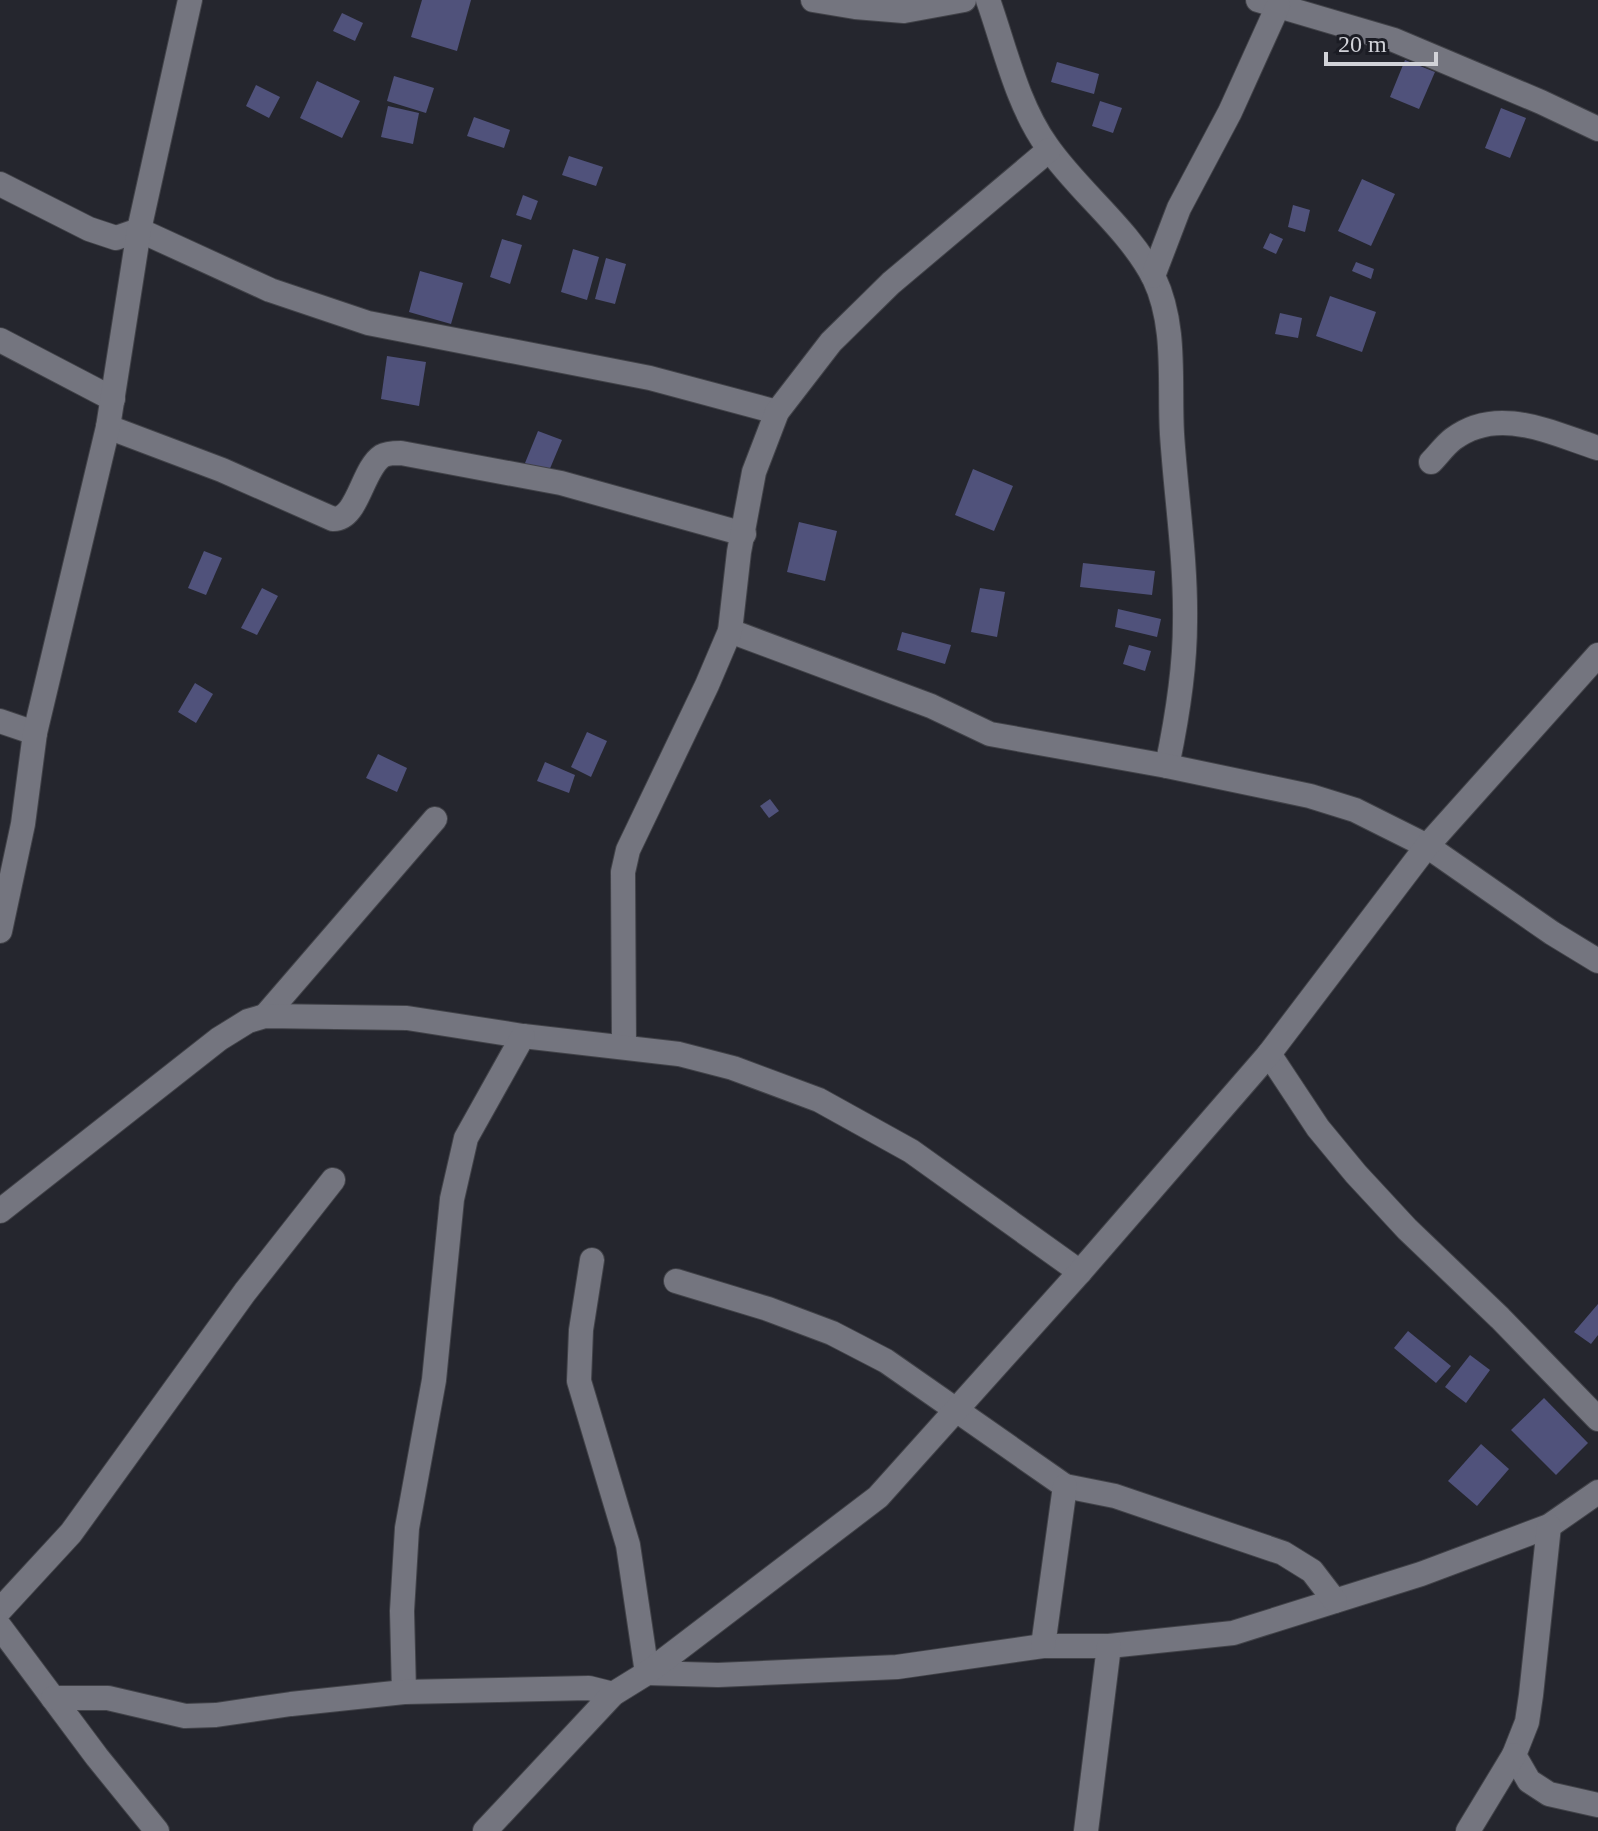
<svg xmlns="http://www.w3.org/2000/svg" width="1598" height="1831" font-family="'Times New Roman',serif">
<style>
.building{fill:#50527b}
.lines{fill:none;stroke-linecap:round;stroke-linejoin:round}
.street-casing{stroke:#414248;stroke-width:26}
.secondary-casing{stroke:#414248;stroke-width:26}
.street{stroke:#74757f;stroke-width:24}
.secondary{stroke:#74757f;stroke-width:24}
</style>
<rect width="100%" height="100%" fill="#25262e"/>
<g class="building">
<polygon points="422,0 471,0 457,51 411,37"/>
<polygon points="342,13 363,23 355,41 333,31"/>
<polygon points="1405,60 1435,72 1419,109 1390,97"/>
<polygon points="1057,62 1099,74 1094,94 1051,82"/>
<polygon points="394,76 434,88 426,113 387,101"/>
<polygon points="317,81 360,101 342,138 300,118"/>
<polygon points="256,85 280,97 269,118 246,106"/>
<polygon points="1100,101 1122,108 1113,133 1092,126"/>
<polygon points="388,106 419,113 413,144 381,137"/>
<polygon points="1501,108 1526,118 1510,158 1485,148"/>
<polygon points="474,117 510,130 504,148 467,136"/>
<polygon points="569,156 603,167 596,186 562,175"/>
<polygon points="1362,179 1395,194 1371,246 1338,231"/>
<polygon points="523,195 538,201 531,220 516,215"/>
<polygon points="1293,205 1310,210 1305,232 1288,227"/>
<polygon points="1270,233 1283,239 1276,254 1263,248"/>
<polygon points="502,239 522,245 510,284 490,277"/>
<polygon points="573,249 599,257 587,300 561,292"/>
<polygon points="606,258 626,264 615,304 595,299"/>
<polygon points="1356,262 1374,269 1371,279 1352,271"/>
<polygon points="420,271 463,283 451,324 409,312"/>
<polygon points="1330,296 1376,312 1362,352 1316,336"/>
<polygon points="1280,313 1302,318 1298,338 1275,334"/>
<polygon points="387,356 426,362 419,406 381,399"/>
<polygon points="538,431 562,440 546,478 523,468"/>
<polygon points="973,469 1013,486 994,531 955,515"/>
<polygon points="799,522 837,531 825,581 787,572"/>
<polygon points="204,551 222,558 206,595 188,588"/>
<polygon points="1083,563 1155,571 1152,595 1080,587"/>
<polygon points="262,588 278,596 257,635 241,628"/>
<polygon points="980,588 1005,592 997,637 971,632"/>
<polygon points="1118,609 1161,619 1157,637 1115,627"/>
<polygon points="902,632 951,645 945,664 897,650"/>
<polygon points="1129,645 1151,651 1145,671 1123,664"/>
<polygon points="195,683 213,694 196,723 178,712"/>
<polygon points="587,732 607,741 591,777 571,767"/>
<polygon points="378,754 407,768 397,792 366,778"/>
<polygon points="545,762 575,775 569,793 537,781"/>
<polygon points="770,799 779,811 769,818 760,806"/>
<polygon points="1598,1304 1598,1335 1591,1344 1574,1332"/>
<polygon points="1408,1331 1451,1366 1436,1383 1394,1348"/>
<polygon points="1470,1355 1490,1370 1466,1403 1445,1387"/>
<polygon points="1544,1398 1588,1443 1556,1475 1511,1430"/>
<polygon points="1481,1444 1509,1469 1477,1506 1448,1481"/>
</g>
<g class="lines">
<defs>
<g id="street">
<polyline points="813,0 855,7 904,11 964,0"/>
<path d="M988,0C1005,48 1017,104 1047,146C1078,191 1129,229 1154,278C1177,326 1169,383 1172,434C1176,496 1186,559 1185,622C1185,670 1177,719 1167,766"/>
<polyline points="1258,0 1394,40 1541,102 1598,129"/>
<polyline points="0,184 89,229 116,238 139,230 270,290 368,323 650,378 777,412"/>
<polyline points="1153,276 1179,208 1230,112 1278,6"/>
<polyline points="0,340 113,399"/>
<path d="M108,427L222,470L333,519C358,520 362,469 382,456C387,453 395,453 401,453L561,483L744,534"/>
<path d="M1431,462C1438,455 1445,445 1453,439C1498,405 1551,433 1598,448"/>
<polyline points="730,631 931,706 990,734 1167,766 1310,796 1355,810 1427,846 1552,933 1598,961"/>
<polyline points="0,721 35,733"/>
<polyline points="265,1016 435,819"/>
<polyline points="624,1047 623,872 628,850 707,685 730,631 739,552 754,472 777,412 831,342 891,283 1049,150"/>
<polyline points="1269,1054 1318,1128 1356,1174 1407,1229 1500,1318 1598,1419"/>
<polyline points="0,1211 219,1039 248,1021 265,1016 407,1018 523,1036 679,1054 733,1068 819,1100 911,1151 1080,1272"/>
<polyline points="592,1260 581,1330 579,1381 628,1545 647,1673 718,1675 897,1667 1043,1646 1109,1646 1233,1633 1421,1574 1549,1526 1598,1492"/>
<polyline points="676,1281 768,1309 832,1333 886,1361 1065,1486 1115,1496 1283,1553 1312,1571 1335,1601"/>
<polyline points="1549,1526 1531,1695 1527,1722 1514,1755 1529,1781 1549,1794 1598,1805"/>
<polyline points="0,1610 71,1533 245,1292 333,1180"/>
<polyline points="0,1627 97,1757 157,1831"/>
<polyline points="1043,1646 1065,1486"/>
<polyline points="404,1692 402,1611 407,1528 434,1380 452,1199 466,1138 523,1036"/>
<polyline points="53,1698 108,1698 185,1716 216,1715 291,1704 404,1692 589,1688 613,1694"/>
<polyline points="485,1831 613,1694 647,1673 878,1497 1080,1272 1269,1054 1427,846 1598,655"/>
<polyline points="1086,1831 1109,1646"/>
<polyline points="1468,1831 1514,1755"/>
</g>
<polyline id="secondary" points="0,931 23,824 35,733 108,427 139,230 190,0"/>
</defs>
<use href="#street" class="street-casing"/>
<use href="#secondary" class="secondary-casing"/>
<use href="#street" class="street"/>
<use href="#secondary" class="secondary"/>
</g>
<path d="M1326 52v12h110v-12" fill="none" stroke="#d1d2d8" stroke-width="4"/>
<text x="1338" y="52" font-size="24" fill="#d1d2d8" stroke="#1b1c24" stroke-width="6" paint-order="stroke">20 m</text>
</svg>
